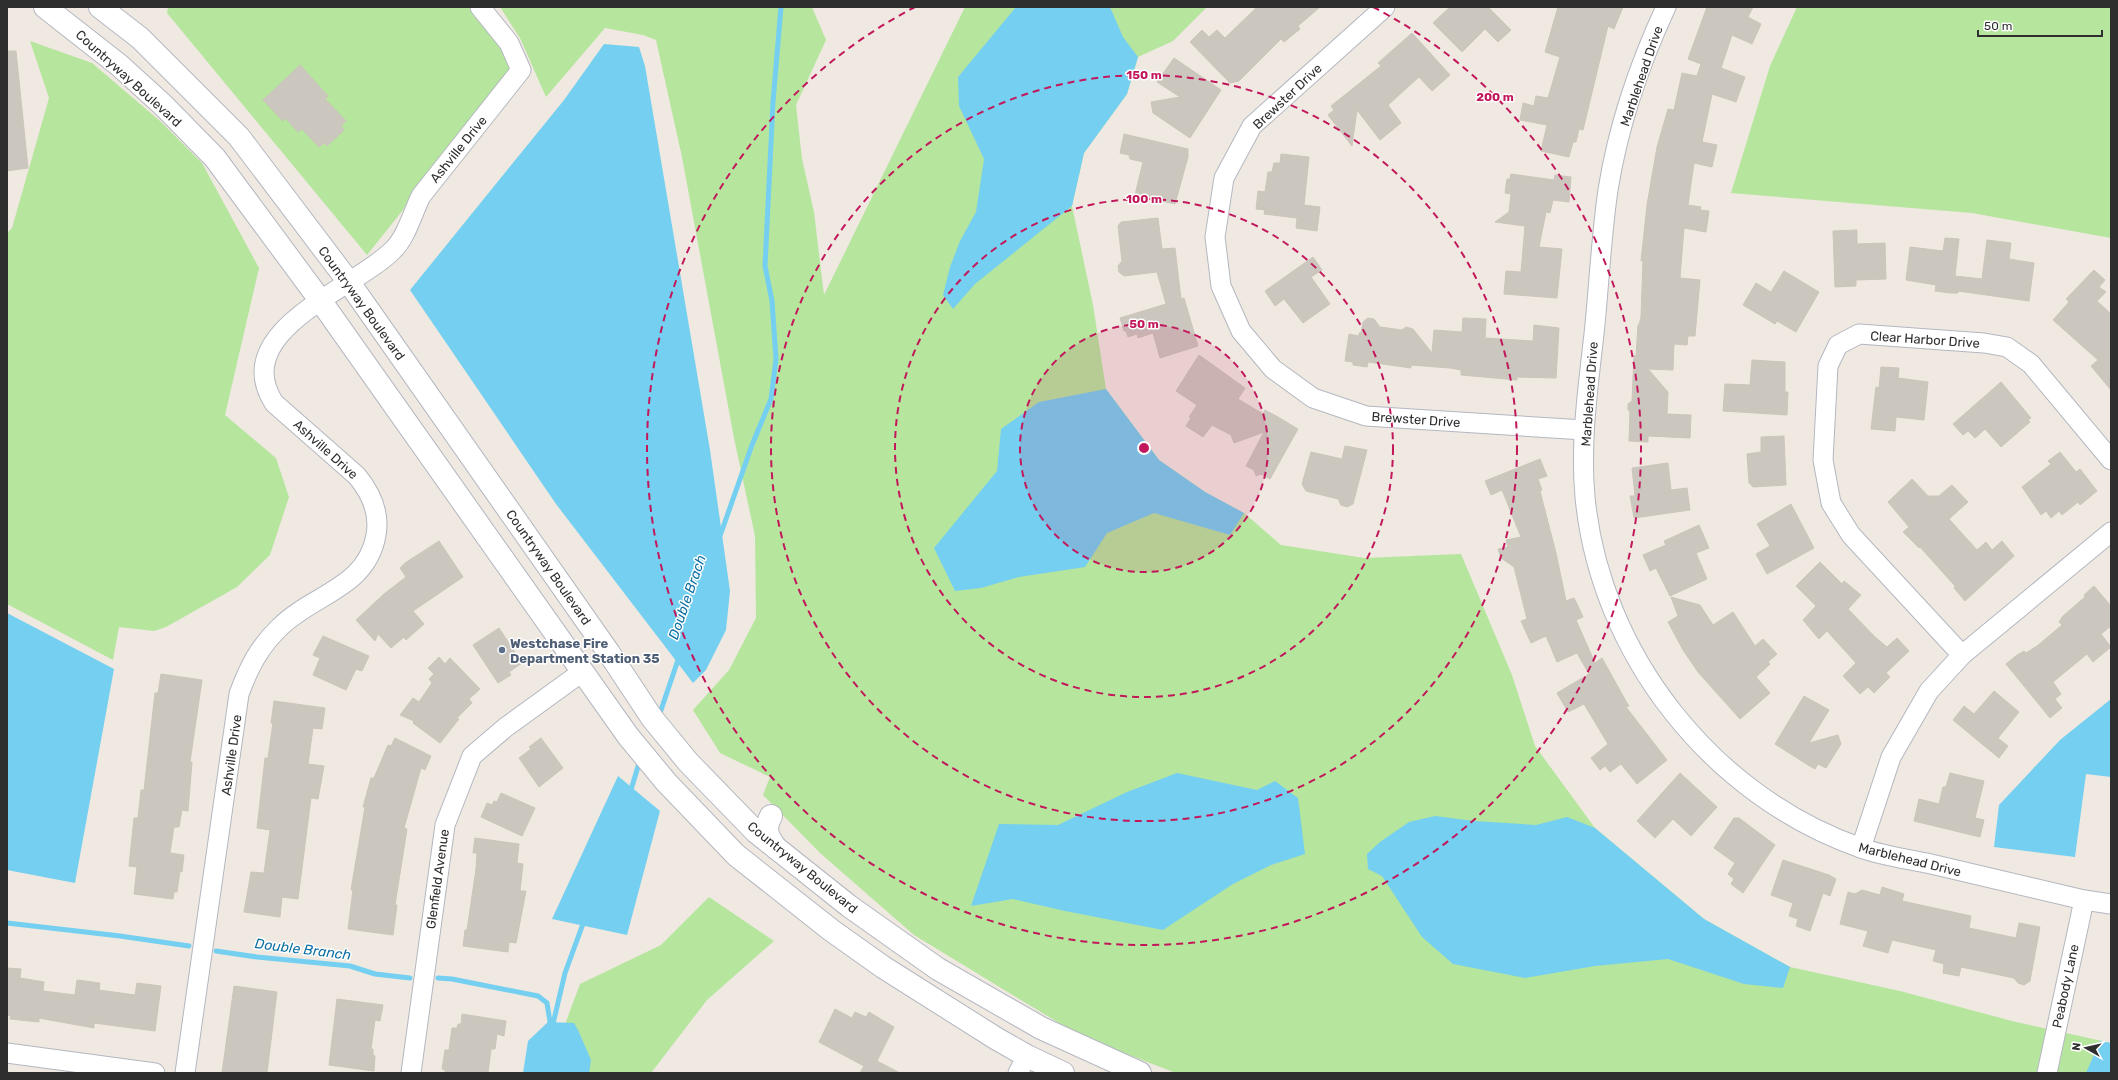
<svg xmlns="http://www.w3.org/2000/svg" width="2118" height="1080" font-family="Rubik,sans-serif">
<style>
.green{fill:#b6e59e}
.water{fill:#75cff0}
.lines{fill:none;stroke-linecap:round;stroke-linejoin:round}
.stream{stroke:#75cff0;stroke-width:5}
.building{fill:#cbc7bf;stroke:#cbc5ba}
.minor-casing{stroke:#b4b7c1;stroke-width:21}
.tertiary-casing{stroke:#b4b7c1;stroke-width:24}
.minor{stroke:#fff;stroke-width:19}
.tertiary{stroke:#fff;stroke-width:22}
.ring{fill:none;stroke:#c2185b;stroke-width:2;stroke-dasharray:7 5}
.service-dot{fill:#5c6f8a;stroke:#fff;stroke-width:1.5}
.labels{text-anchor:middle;stroke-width:3;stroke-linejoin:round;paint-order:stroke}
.street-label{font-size:13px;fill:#2e2e2e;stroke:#fff}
.service-label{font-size:13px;font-weight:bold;fill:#4e5e75;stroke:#fff;text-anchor:start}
.water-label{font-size:14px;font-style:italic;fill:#0d6fa3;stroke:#fff}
.centre{fill:#c2185b;stroke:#fff;stroke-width:2}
.ring-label{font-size:12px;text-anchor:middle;font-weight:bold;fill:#c2185b;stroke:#fff;stroke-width:3;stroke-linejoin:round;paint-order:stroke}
</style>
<rect width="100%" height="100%" fill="#efe9e1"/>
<g class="green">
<polygon points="168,7 470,7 473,15 501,47 510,69 413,191 403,210 367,255 167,13"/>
<polygon points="500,7 812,7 826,40 796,105 802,159 814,212 824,295 965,7 1207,7 1173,41 1138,57 1127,94 1084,153 1072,206 1093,305 1106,389 1159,460 1205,492 1244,513 1281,545 1364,558 1461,554 1512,675 1535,746 1595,828 1704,919 1790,967 1900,991 2012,1021 2111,1043 2111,1073 1176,1073 1082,1037 914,935 820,853 763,795 770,777 720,753 693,710 729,670 756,618 755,536 734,438 682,157 656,40 643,35 605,28 546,97 520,38"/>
<polygon points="1797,7 2111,7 2111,238 1972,213 1731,193 1770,66"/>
<polygon points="30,41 92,63 160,121 202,163 259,268 225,415 276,458 289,497 270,555 237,587 166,627 154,631 119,627 113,660 7,604 7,233 12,228 49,98"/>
<polygon points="709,897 774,941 707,1000 651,1073 547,1073 580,984 661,945"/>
</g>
<g class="water">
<polygon points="1016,7 1110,7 1123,37 1138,57 1127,94 1084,153 1072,206 975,284 953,309 943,295 950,267 960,241 976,212 984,159 959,106 958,77"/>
<polygon points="604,44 639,47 645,66 710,450 730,591 726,630 706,670 693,683 556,504 410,290 564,100"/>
<polygon points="1106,389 1159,460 1205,492 1244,513 1230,535 1154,513 1107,533 1085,567 1019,577 981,588 955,591 934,548 997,471 1001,429 1039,402"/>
<polygon points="7,613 114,669 75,883 7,870"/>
<polygon points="2111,699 2111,777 2086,774 2075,857 1994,847 1999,805 2060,740"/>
<polygon points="1177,773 1257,790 1275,781 1298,798 1305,854 1271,865 1233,884 1163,930 1065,911 1013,899 971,906 999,824 1058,825 1127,792"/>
<polygon points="618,776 660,811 627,935 552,919"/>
<polygon points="1435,816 1474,821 1536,825 1567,817 1595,828 1704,919 1790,967 1783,988 1744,984 1668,959 1595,966 1525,978 1453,964 1422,937 1382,876 1368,869 1367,854 1380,842 1409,822"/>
<polygon points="548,1022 574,1023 578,1030 591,1060 589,1073 523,1073 528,1041"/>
<polygon points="2100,1041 2111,1043 2111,1073 2086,1073"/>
</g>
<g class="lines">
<g class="stream">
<polyline points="720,536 752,445 771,399 776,359 772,301 765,266 773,102 781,7"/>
<polyline points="660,713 679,657"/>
<polyline points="630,793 640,760"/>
<polyline points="7,923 120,936 189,946"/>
<polyline points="216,951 257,957 350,966 375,974 410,978"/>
<polyline points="438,978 452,979 538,996 547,1003 551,1028"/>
<polyline points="552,1028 565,973 584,921"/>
</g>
</g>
<g class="building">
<polygon points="1257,7 1320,7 1298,26 1300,29 1284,42 1281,39 1239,81 1230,83 1190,42 1202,30 1209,37 1217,30 1225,38"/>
<polygon points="1450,7 1488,7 1511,30 1498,42 1485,29 1462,52 1433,23"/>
<polygon points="1558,7 1623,7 1614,29 1608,26 1583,130 1579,129 1576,142 1573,142 1569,157 1541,151 1547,125 1520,120 1523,103 1534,106 1536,96 1548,98 1560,57 1545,52"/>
<polygon points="1707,7 1753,7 1748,17 1761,24 1752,44 1732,35 1721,68 1745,77 1736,102 1712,94 1702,142 1717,145 1712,167 1694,163 1688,205 1701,207 1700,210 1709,211 1706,232 1684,228 1680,278 1700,280 1695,336 1688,336 1687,345 1674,344 1673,370 1648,369 1668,392 1667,414 1691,415 1690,438 1648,436 1648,442 1629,441 1630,412 1628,410 1628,404 1632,401 1634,355 1636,356 1638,325 1639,325 1641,317 1643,261 1641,261 1647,205 1657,147 1668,109 1674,110 1682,73 1697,76 1701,64 1688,59"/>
<polygon points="1412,33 1450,75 1432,91 1419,77 1388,105 1401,123 1380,140 1357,110 1352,146 1328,115 1334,110 1331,106 1381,66 1378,63"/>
<polygon points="7,51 16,51 28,168 7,171"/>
<polygon points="1174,58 1221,90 1190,138 1153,113 1151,102 1180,97 1157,82"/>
<polygon points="300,65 328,96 325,99 346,121 341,126 344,130 327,146 324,143 319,147 302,129 298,132 285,118 283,121 263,100"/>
<polygon points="1124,134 1188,149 1188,157 1175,204 1135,195 1143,162 1130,159 1129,155 1120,153"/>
<polygon points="1281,154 1309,157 1304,205 1320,207 1317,231 1296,228 1297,218 1264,214 1265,210 1256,209 1258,191 1265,192 1268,172 1272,172 1274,163 1280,163"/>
<polygon points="1511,174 1554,180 1555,175 1571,177 1569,202 1553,200 1550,213 1546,212 1539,247 1562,249 1557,298 1504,294 1506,271 1521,272 1525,226 1495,222 1509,212 1511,194 1505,193 1507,179 1510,179"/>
<polygon points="1158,218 1162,249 1175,248 1181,299 1184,298 1198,346 1160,358 1153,333 1138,338 1137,334 1128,337 1126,331 1124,331 1120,318 1166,304 1157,272 1124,276 1119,272 1118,266 1122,261 1118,226 1121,222"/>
<polygon points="1857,230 1857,244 1885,243 1886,279 1856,280 1856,286 1835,287 1833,231"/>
<polygon points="1945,238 1959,239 1955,276 1982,279 1987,240 2011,243 2009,259 2034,263 2029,301 1958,291 1958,293 1950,293 1935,291 1936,285 1906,280 1910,247 1943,251"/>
<polygon points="1313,257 1322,270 1311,277 1330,304 1303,323 1284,299 1275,306 1265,291"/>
<polygon points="2094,270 2105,280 2099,287 2106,292 2097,301 2111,314 2111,390 2091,366 2098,360 2053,320 2069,302 2066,299"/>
<polygon points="1784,271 1819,292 1796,332 1777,321 1775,324 1743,305 1756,283 1771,292"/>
<polygon points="1368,318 1374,319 1380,327 1402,330 1406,327 1413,329 1432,353 1434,330 1462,332 1463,318 1486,319 1485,338 1533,341 1534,325 1559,328 1556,378 1517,377 1517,380 1461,375 1461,370 1450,368 1411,365 1411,368 1368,362 1367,367 1353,365 1353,362 1345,361 1349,334 1359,336 1359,333 1361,333 1363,322"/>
<polygon points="1199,355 1245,388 1238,399 1263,414 1265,410 1278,417 1298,429 1270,479 1261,474 1256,476 1254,470 1246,466 1264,432 1234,443 1231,435 1212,425 1203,437 1186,426 1191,418 1189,417 1197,405 1176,391"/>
<polygon points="1752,360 1785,362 1785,392 1788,392 1787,415 1723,411 1725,384 1750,385"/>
<polygon points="1881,367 1899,368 1898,378 1928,382 1924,420 1896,417 1895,431 1871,429 1876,387 1879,388"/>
<polygon points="2001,382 2031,418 2028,420 2030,422 2001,447 1985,429 1975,438 1968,431 1963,435 1953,424"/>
<polygon points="1784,436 1786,485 1753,487 1749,483 1747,454 1761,452 1761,437"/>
<polygon points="1345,446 1367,450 1353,504 1347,507 1341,505 1338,499 1306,491 1302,484 1311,452 1342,459"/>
<polygon points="2060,452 2076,472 2080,469 2097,491 2080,505 2078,502 2062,515 2059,511 2051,518 2046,511 2041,515 2022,487 2051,464 2048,461"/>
<polygon points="1540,459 1547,476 1538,479 1542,490 1540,491 1556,553 1566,601 1574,598 1577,604 1583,617 1576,620 1595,663 1602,658 1627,703 1629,706 1626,707 1667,760 1637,784 1621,764 1610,772 1605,766 1600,770 1591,758 1608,744 1584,704 1568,712 1557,693 1589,674 1577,653 1557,662 1546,636 1531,643 1521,621 1527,619 1514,567 1501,558 1498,549 1508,547 1506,540 1521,537 1502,490 1491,495 1485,481"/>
<polygon points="1668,463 1671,490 1687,488 1690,510 1634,518 1630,496 1635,496 1632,468"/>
<polygon points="1912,479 1928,496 1939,496 1952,485 1968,502 1949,519 1977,550 1986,542 1992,550 2002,541 2014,556 1965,601 1954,588 1955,586 1920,547 1919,548 1903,532 1909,527 1888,502"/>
<polygon points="1791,504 1814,548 1767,574 1756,554 1770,546 1757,524"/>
<polygon points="1699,525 1709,548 1696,553 1707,579 1670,596 1656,568 1650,571 1643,555 1666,545 1664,541"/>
<polygon points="439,541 463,577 413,611 424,624 406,640 404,637 391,648 378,634 375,641 356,620 384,594 406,577 400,568 405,563"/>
<polygon points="1820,562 1842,584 1844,581 1861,595 1848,609 1875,637 1887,647 1897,638 1909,651 1886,673 1890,677 1874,693 1868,687 1860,694 1843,676 1856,663 1827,631 1819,639 1803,620 1816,606 1796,586"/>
<polygon points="2094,586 2111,606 2111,626 2101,634 2111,647 2093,662 2087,654 2053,682 2061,694 2055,699 2062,708 2050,718 2006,664 2017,655 2024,651 2026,653 2037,646 2062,625 2059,622 2063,616 2085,597 2084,595"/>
<polygon points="1671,597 1700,605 1713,625 1733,612 1755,646 1763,639 1777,654 1768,662 1770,664 1756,677 1770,693 1740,719 1698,672 1683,650 1668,622 1678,616"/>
<polygon points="499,628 522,663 509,672 511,675 498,683 473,645"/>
<polygon points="323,636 369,656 362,671 356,669 346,690 313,675 320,658 313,655"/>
<polygon points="439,657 445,664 450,658 480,689 469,699 472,703 457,718 459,719 440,743 413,723 414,721 400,715 413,698 419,702 432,683 429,679 434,674 428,668"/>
<polygon points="161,674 202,680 190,762 192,762 188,811 182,810 179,827 174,827 170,853 184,855 182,872 180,871 177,892 174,892 173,899 134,894 137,867 129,866 134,818 138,818 141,790 144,790 155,693 158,693"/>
<polygon points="1994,691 2019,712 1998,738 2008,746 1999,758 1953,720 1964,706 1974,714"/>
<polygon points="1804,696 1829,710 1809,743 1838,735 1841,744 1826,768 1818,764 1815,769 1808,765 1775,744"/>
<polygon points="274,701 325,708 322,729 313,728 308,764 324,766 318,799 311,798 298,899 282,897 280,917 244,912 251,872 264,873 270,830 257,828 265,758 268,758 273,723 271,723 272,716"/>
<polygon points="395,738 431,756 425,770 421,768 404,828 407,829 395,905 397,905 393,935 348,929 353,890 351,890 365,807 363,807 371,778 374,778 388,745 391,746"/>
<polygon points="541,738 563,768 539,787 519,758 531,749 529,747"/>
<polygon points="1680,773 1717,807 1691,836 1673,819 1655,838 1637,821"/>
<polygon points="1950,773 1984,781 1975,818 1984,820 1980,837 1914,821 1919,799 1939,804 1943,787 1946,787"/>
<polygon points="501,793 535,808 522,836 481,817 487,803 492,805 494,801 497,802"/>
<polygon points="1734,818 1739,818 1775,845 1743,893 1731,884 1734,879 1728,874 1735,863 1714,848"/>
<polygon points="475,838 519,844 517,863 523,864 520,891 526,891 516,943 509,942 508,952 463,946 465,930 467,930 476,869 477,853 473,853"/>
<polygon points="1783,860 1829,875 1836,879 1830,896 1823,893 1810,931 1796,926 1798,919 1789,916 1793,903 1771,895"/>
<polygon points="1882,887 1904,894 1902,901 1971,916 1969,928 2016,938 2019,923 2040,927 2030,981 2024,985 2018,983 2014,978 1961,967 1959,976 1943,973 1944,964 1933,961 1936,950 1892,940 1888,953 1863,946 1868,931 1840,924 1848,892 1855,894 1862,890 1880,895"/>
<polygon points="7,968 21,969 20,978 44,982 43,991 75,995 77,980 100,983 99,990 135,995 137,983 161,986 155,1031 94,1023 94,1028 39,1018 39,1022 10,1019 11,1016 7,1015"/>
<polygon points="234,986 277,992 267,1073 222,1073"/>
<polygon points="337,999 383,1005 380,1021 375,1020 371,1049 373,1049 373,1055 375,1056 374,1071 329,1065"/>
<polygon points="835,1009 852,1018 855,1012 866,1017 869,1012 894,1027 877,1061 900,1073 860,1073 864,1066 819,1042"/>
<polygon points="462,1014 506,1021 504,1036 497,1034 495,1049 491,1049 488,1073 445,1073 445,1070 442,1069 445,1050 449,1050 452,1028 457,1028 458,1024 461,1024"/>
</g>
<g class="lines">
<defs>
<g id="minor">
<polyline points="1385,7 1252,126 1224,178 1215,237 1221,286 1241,331 1273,369 1313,398 1366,416 1584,430"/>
<path d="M1666,7C1639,65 1618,127 1608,190C1601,238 1599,287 1594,334C1588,388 1580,443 1585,497C1600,654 1712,796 1861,848C1883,856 1908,859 1931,864C1982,876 2033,888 2084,900L2111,904"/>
<polyline points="2111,460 2031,364 2007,347 1984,343 1859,334 1838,345 1828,366 1823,460 1831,503 1851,535 1962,655 2111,532"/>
<polyline points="1861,848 1891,757 1929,691 1962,655"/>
<polyline points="7,1053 155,1073"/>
<path d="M185,1073L239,694C249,667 259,647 280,627C313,594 367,588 376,535C380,513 371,493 357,476L274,403C228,330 355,289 393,250C407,236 412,214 421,196L521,70L509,43L480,7"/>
<polyline points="411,1073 445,825 472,756 506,727 582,672"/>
<polyline points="1018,1073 1027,1056"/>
<polyline points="2047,1073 2084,900"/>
</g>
<g id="tertiary">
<polyline points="45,7 119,65 163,105 215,158 320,300 628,736 666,782 736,855 831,930 883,967 997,1039 1027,1056 1063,1073"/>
<polyline points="100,7 140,38 239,137 348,281 609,653 652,718 688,762 756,832 849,906 938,969 1041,1028 1140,1073"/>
<path d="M771,816C764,829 767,836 776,848"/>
</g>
</defs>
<use href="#minor" class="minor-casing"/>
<use href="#tertiary" class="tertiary-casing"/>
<use href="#minor" class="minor"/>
<use href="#tertiary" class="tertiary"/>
</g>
<circle cx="1144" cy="448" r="124" fill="#c2185b" fill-opacity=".12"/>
<g class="ring">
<circle cx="1144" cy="448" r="124"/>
<circle cx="1144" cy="448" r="249"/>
<circle cx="1144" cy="448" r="373"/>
<path d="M1373 7A497 497 0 1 1 915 7"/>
</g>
<circle class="service-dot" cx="502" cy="650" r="4"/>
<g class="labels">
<g class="street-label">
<text transform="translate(1641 76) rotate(-71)" y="5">Marblehead Drive</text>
<text transform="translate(129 78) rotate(42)" y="5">Countryway Boulevard</text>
<text transform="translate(1287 96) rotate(-43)" y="5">Brewster Drive</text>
<text transform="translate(458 149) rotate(-51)" y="5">Ashville Drive</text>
<text transform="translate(362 303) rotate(54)" y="5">Countryway Boulevard</text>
<text transform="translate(1925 339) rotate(4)" y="5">Clear Harbor Drive</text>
<text transform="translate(1589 394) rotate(-86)" y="5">Marblehead Drive</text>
<text transform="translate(1416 419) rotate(4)" y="5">Brewster Drive</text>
<text transform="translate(326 449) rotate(42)" y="5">Ashville Drive</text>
<text transform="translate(549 567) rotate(55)" y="5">Countryway Boulevard</text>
<text transform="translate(231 755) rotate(-82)" y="5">Ashville Drive</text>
<text transform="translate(1910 859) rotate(14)" y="5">Marblehead Drive</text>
<text transform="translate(803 867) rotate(39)" y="5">Countryway Boulevard</text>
<text transform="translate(437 879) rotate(-82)" y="5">Glenfield Avenue</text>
<text transform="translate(2065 986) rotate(-78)" y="5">Peabody Lane</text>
</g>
<g class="service-label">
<text x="510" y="648">Westchase Fire<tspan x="510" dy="15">Department Station 35</tspan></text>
</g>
<g class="water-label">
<text transform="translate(687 597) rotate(-71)" y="5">Double Brach</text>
<text transform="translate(303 949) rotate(7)" y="5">Double Branch</text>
</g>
</g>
<circle cx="1144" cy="448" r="6" class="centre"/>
<g class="ring-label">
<text x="1144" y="79">150 m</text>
<text x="1495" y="101">200 m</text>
<text x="1144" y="203">100 m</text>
<text x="1144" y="328">50 m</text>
</g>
<rect width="2118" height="1080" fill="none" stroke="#2e2e2e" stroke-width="16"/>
<g transform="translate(2086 1048) rotate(278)" stroke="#ffffff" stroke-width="3" paint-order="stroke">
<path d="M0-3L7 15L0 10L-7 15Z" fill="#2e2e2e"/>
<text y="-6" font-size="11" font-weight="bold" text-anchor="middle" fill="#2e2e2e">N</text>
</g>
<path d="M1978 30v6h124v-6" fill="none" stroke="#2e2e2e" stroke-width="2"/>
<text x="1984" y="30" font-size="12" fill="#2e2e2e" stroke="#ffffff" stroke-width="3" paint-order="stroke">50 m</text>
</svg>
